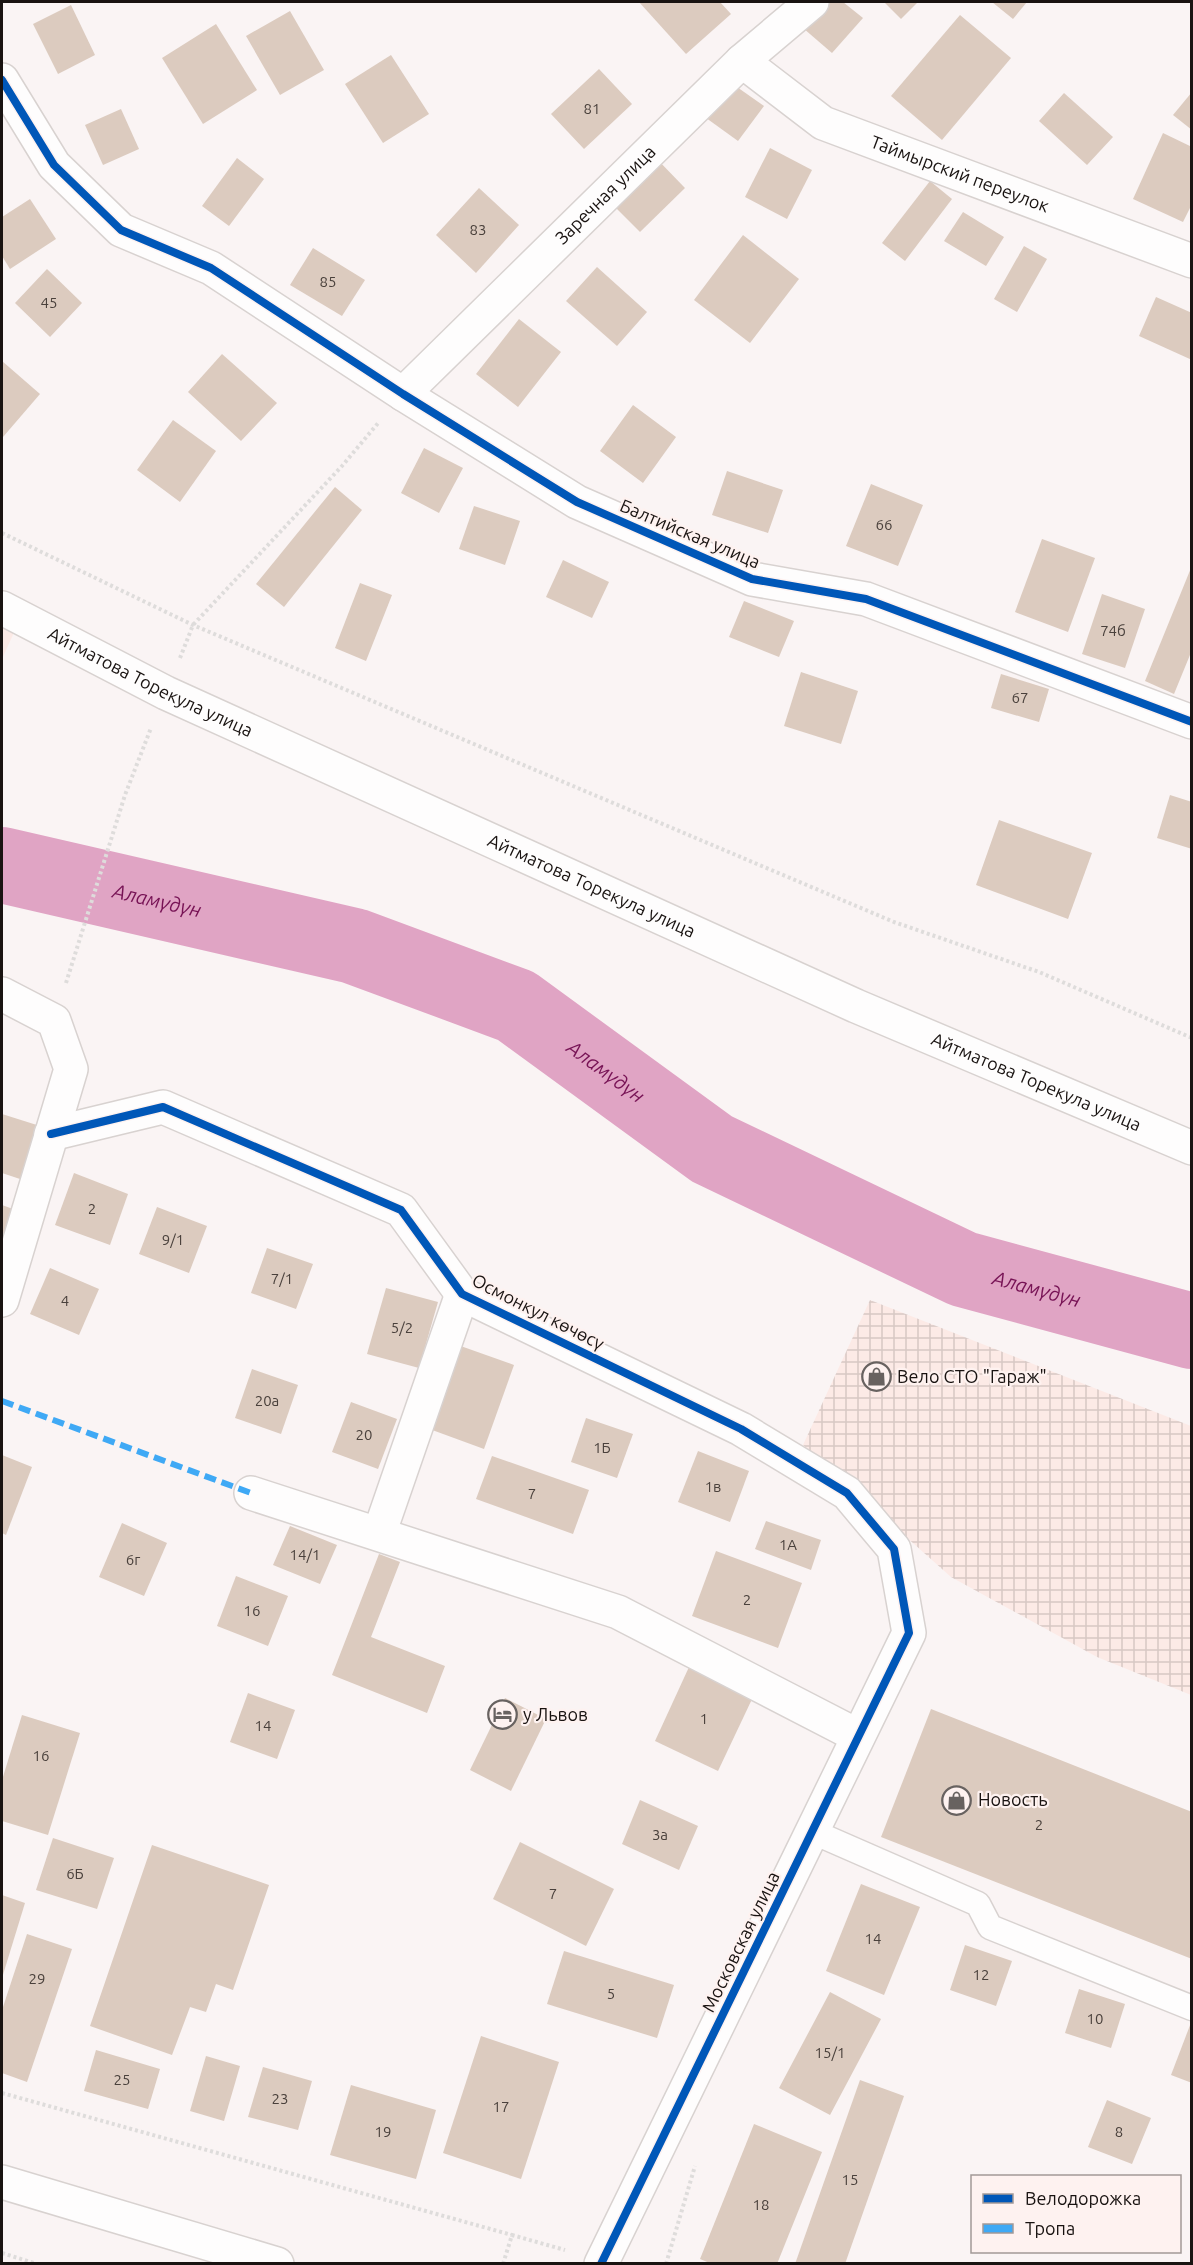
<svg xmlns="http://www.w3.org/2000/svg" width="1193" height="2265" font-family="Ubuntu,sans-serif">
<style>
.built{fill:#fceae6}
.industrial{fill:url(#industrial-grid)}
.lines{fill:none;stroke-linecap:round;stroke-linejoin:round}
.river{stroke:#e0a4c4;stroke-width:76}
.building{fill:#dccbbf}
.service-casing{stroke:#d8d2d0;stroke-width:27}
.minor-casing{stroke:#d8d2d0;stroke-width:36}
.tertiary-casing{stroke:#d8d2d0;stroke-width:36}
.path{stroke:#dedcdb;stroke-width:4;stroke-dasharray:3 3;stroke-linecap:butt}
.service{stroke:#fefdfd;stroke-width:24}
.minor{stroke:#fefdfd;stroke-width:33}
.tertiary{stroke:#fefdfd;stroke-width:33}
.quiet{stroke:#3fa9f5;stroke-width:6;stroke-dasharray:12 6;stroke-linecap:butt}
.cycleway-casing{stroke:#fef2f0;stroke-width:11}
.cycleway{stroke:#0057b8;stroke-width:8}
.labels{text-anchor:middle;stroke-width:4.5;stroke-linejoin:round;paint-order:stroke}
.number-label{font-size:15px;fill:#4a413c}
.street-label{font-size:18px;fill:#191311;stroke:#fef2f0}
.poi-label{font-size:18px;fill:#191311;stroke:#fef2f0;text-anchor:start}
.water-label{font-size:20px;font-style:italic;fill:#771355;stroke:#fef2f0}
</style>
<defs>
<pattern id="industrial-grid" width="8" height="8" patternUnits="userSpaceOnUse" patternTransform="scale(1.5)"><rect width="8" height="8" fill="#fceae6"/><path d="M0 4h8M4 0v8" fill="none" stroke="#d7c8c4"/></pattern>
</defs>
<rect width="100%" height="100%" fill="#faf4f4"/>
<polygon class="built" points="2,608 21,617 2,659"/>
<polygon class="industrial" points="870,1300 1191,1426 1191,1695 1097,1657 951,1577 803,1445"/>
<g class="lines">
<path class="river" id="s1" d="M2,865L354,946L516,1006L712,1149L963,1269L1192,1331"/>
</g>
<g class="building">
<polygon points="639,2 720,2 731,14 686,54"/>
<polygon points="826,2 843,2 863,18 832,53 803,28"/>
<polygon points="884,2 918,2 901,19"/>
<polygon points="992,2 1027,2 1013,19"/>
<polygon points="71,5 95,55 58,74 33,24"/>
<polygon points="290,11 324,70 280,95 246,36"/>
<polygon points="960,15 1011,58 942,140 891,96"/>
<polygon points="216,24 257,90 203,124 162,58"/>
<polygon points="391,55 429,114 383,143 345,84"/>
<polygon points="599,69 632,104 584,149 551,114"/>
<polygon points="727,80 764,106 738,141 702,115"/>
<polygon points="1192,92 1192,130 1173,115"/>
<polygon points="1064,93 1113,137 1087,165 1039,121"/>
<polygon points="121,109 139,149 103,165 85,125"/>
<polygon points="1163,133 1192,147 1192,204 1183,222 1133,199"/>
<polygon points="770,148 812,170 787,219 745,197"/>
<polygon points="653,155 685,188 640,232 608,200"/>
<polygon points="237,158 264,179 229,226 202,206"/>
<polygon points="930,181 952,199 905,261 882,243"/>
<polygon points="479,188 519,225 476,273 436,235"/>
<polygon points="30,199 56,239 10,269 2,256 2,217"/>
<polygon points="963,212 1004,237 986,266 944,241"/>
<polygon points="743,235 799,279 750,343 694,300"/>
<polygon points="1024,246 1047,259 1017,312 994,299"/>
<polygon points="313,248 365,280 342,316 290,285"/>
<polygon points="597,267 647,312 617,346 566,301"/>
<polygon points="47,269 82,303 50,337 15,303"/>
<polygon points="1156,297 1192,313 1192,360 1139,336"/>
<polygon points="519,319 561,352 518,407 476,374"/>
<polygon points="222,354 277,403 241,441 188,392"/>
<polygon points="2,361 40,394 3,437 2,435"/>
<polygon points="633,405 676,437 643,483 600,451"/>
<polygon points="173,420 216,451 180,502 137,470"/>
<polygon points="424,448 463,468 439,513 401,493"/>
<polygon points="727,471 783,490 768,533 712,515"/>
<polygon points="871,484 923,505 898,566 846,546"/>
<polygon points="335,487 362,510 284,607 256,584"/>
<polygon points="474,506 520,521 505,565 459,549"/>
<polygon points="1042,539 1095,558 1068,632 1015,612"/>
<polygon points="563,560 609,582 592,618 546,597"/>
<polygon points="1191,568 1192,650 1174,694 1145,681"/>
<polygon points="360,583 392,595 366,661 335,648"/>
<polygon points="1102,594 1145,609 1125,668 1082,654"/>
<polygon points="744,601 794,621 779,657 729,637"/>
<polygon points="801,672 858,691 841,744 784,726"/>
<polygon points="1001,674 1049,689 1039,722 991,708"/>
<polygon points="1170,795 1192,802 1192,849 1157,838"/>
<polygon points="999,820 1092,853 1068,919 976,885"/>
<polygon points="2,1114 40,1126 23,1180 2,1173"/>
<polygon points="74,1173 128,1194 110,1245 55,1225"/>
<polygon points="2,1205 13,1209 2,1239"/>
<polygon points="157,1207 207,1226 189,1273 139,1254"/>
<polygon points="267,1248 313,1264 296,1309 251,1293"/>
<polygon points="50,1268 99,1289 79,1335 30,1314"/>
<polygon points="386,1288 438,1302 419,1368 367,1354"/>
<polygon points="455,1344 514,1365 484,1449 424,1427"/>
<polygon points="252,1369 298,1385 281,1434 235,1418"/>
<polygon points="351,1402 397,1419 378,1469 332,1452"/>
<polygon points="586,1418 633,1434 617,1478 571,1462"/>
<polygon points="698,1451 749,1471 730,1522 678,1502"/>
<polygon points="2,1455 32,1467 6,1535 2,1533"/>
<polygon points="492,1456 589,1490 573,1534 476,1499"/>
<polygon points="766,1521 821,1540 811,1570 755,1549"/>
<polygon points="122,1523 167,1543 144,1596 99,1577"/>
<polygon points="290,1526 337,1545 320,1584 273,1565"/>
<polygon points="716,1551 802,1583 778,1648 692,1616"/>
<polygon points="379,1554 400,1562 371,1637 445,1666 427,1713 332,1675"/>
<polygon points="236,1576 288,1596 268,1646 217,1626"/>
<polygon points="689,1667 753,1697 718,1771 655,1741"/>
<polygon points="248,1693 295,1710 277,1759 230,1742"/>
<polygon points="505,1698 546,1719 511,1791 470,1770"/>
<polygon points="931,1709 1192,1812 1192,1959 881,1837"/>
<polygon points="22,1715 80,1733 48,1835 2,1821 2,1780"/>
<polygon points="640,1800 698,1826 679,1870 622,1844"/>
<polygon points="53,1838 114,1858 97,1909 36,1890"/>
<polygon points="520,1842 614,1889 586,1946 493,1899"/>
<polygon points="152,1845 269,1885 233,1990 216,1984 206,2012 190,2007 172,2055 90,2026"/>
<polygon points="861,1884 920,1907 884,1995 826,1971"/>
<polygon points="2,1895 25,1903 2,1978"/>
<polygon points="27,1934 72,1949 27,2082 2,2073 2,2010"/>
<polygon points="965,1945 1012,1961 996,2006 950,1990"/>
<polygon points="564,1951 674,1985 657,2038 547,2004"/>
<polygon points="1079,1989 1125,2004 1111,2048 1065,2033"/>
<polygon points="830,1992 881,2019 830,2115 779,2088"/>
<polygon points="1192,2020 1192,2083 1171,2075"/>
<polygon points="481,2036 559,2062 521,2179 443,2153"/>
<polygon points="96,2050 160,2069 148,2109 84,2091"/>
<polygon points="206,2056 240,2066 224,2121 190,2111"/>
<polygon points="263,2067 312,2081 298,2130 248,2117"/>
<polygon points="860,2080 904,2096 845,2264 795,2264"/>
<polygon points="351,2085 436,2110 416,2179 330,2155"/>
<polygon points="1107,2100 1151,2118 1132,2164 1088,2147"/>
<polygon points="754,2124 822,2152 777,2264 712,2264 700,2259"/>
</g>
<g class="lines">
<defs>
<polyline id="service" points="811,1831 978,1904 990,1927 1192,2008"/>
<g id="minor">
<path id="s2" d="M742,61L823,123L1192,261"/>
<polyline points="2,80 54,165 121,230 211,268 403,394 577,502 752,579 866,599 1192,722"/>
<path id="s3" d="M403,394L742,61L812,2"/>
<path id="s4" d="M2,608L166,693L856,1006L1192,1148"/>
<polyline points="2,994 54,1021 71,1069 2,1300"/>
<polyline points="51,1134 163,1107 401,1210 462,1294 741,1429 847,1493 894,1549 909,1633 601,2264"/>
<polyline points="251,1493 618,1612 858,1736"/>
<polyline points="379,1534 462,1294"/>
</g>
<polyline id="tertiary" points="2,2182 277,2264"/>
</defs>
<use href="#service" class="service-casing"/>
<use href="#minor" class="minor-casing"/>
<use href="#tertiary" class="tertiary-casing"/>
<g class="path">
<polyline points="2,533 193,625 894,922 1039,972 1192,1038"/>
<polyline points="180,658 193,625 342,466 379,422"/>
<polyline points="66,983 125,795 151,728"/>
<polyline points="2,2093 512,2235"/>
<polyline points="2,2253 37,2264"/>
<polyline points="503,2264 512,2235 565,2250"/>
<polyline points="666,2264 695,2166"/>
</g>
<use href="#service" class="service"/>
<use href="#minor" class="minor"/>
<use href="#tertiary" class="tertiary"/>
<polyline class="quiet" points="2,1401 251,1493"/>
<defs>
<g id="cycleway">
<polyline points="2,80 54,165 121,230 211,268 403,394 577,502 752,579 866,599 1192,722"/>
<polyline points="51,1134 163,1107 401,1210 462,1294 741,1429 847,1493 894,1549 909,1633 601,2264"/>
</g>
</defs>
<use href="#cycleway" class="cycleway-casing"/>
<use href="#cycleway" class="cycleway"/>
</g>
<defs>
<symbol id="shop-ring" viewBox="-11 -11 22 22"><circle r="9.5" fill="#fef2f0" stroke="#686260" stroke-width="1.5"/><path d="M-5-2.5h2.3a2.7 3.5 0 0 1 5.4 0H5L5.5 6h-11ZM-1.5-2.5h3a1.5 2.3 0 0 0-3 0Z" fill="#686260"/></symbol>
<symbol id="hotel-ring" viewBox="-11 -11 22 22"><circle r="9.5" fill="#fef2f0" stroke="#686260" stroke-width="1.5"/><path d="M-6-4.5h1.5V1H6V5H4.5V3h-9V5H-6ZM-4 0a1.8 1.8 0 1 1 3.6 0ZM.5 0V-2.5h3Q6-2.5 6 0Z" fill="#686260"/></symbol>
</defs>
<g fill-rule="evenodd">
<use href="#shop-ring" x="860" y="1360" width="33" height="33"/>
<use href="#hotel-ring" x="486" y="1698" width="33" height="33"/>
<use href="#shop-ring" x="940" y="1784" width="33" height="33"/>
</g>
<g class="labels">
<g class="number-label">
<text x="592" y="114">81</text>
<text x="478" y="235">83</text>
<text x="328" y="287">85</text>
<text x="49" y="308">45</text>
<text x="884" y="530">66</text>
<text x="1113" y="636">74б</text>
<text x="1020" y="703">67</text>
<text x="92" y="1214">2</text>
<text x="173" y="1245">9/1</text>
<text x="282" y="1284">7/1</text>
<text x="65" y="1306">4</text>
<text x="402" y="1333">5/2</text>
<text x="267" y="1406">20а</text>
<text x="364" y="1440">20</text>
<text x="602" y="1453">1Б</text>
<text x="713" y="1492">1в</text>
<text x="532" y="1499">7</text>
<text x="788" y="1550">1А</text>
<text x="305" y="1560">14/1</text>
<text x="133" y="1565">6г</text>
<text x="747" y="1605">2</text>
<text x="252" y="1616">16</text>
<text x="704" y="1724">1</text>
<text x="263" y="1731">14</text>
<text x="41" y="1761">16</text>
<text x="1039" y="1830">2</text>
<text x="660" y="1840">3а</text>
<text x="75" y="1879">6Б</text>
<text x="553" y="1899">7</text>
<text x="873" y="1944">14</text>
<text x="981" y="1980">12</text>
<text x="37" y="1984">29</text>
<text x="611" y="1999">5</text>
<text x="1095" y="2024">10</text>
<text x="830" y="2058">15/1</text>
<text x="122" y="2085">25</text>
<text x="280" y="2104">23</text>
<text x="501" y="2112">17</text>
<text x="383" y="2137">19</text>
<text x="1119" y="2137">8</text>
<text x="850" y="2185">15</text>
<text x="761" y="2210">18</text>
</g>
<g class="street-label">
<text dy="6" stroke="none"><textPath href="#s2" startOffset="248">Таймырский переулок</textPath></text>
<text dy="6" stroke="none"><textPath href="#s3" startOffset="284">Заречная улица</textPath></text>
<text transform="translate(690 534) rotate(23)" y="6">Балтийская улица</text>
<text dy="6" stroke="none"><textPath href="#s4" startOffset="166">Айтматова Торекула улица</textPath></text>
<text dy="6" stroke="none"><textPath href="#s4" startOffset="652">Айтматова Торекула улица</textPath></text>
<text dy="6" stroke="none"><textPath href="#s4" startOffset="1138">Айтматова Торекула улица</textPath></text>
<text transform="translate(538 1312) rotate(27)" y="6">Осмонкул көчөсү</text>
<text transform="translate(741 1942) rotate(-64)" y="6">Московская улица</text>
</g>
<g class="poi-label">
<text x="897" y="1383">Вело СТО "Гараж"</text>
<text x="523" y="1721">у Львов</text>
<text x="978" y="1806">Новость</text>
</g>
<g class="water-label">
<text dy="7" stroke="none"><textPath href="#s1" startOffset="159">Аламүдүн</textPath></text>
<text dy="7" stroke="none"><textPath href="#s1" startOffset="645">Аламүдүн</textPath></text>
<text dy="7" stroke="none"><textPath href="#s1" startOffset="1131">Аламүдүн</textPath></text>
</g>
</g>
<rect width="1193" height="2265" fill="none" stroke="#191311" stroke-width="6"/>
<rect x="971" y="2175" width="210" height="78" fill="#fef2f0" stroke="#a29997" stroke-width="1.5"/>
<rect x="983" y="2194" width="30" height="9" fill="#0057b8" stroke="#a29997" stroke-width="1.5"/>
<text x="1025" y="2205" font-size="18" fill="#191311">Велодорожка</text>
<rect x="983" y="2224" width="30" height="9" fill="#3fa9f5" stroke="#a29997" stroke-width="1.5"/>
<text x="1025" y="2235" font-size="18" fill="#191311">Тропа</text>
</svg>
